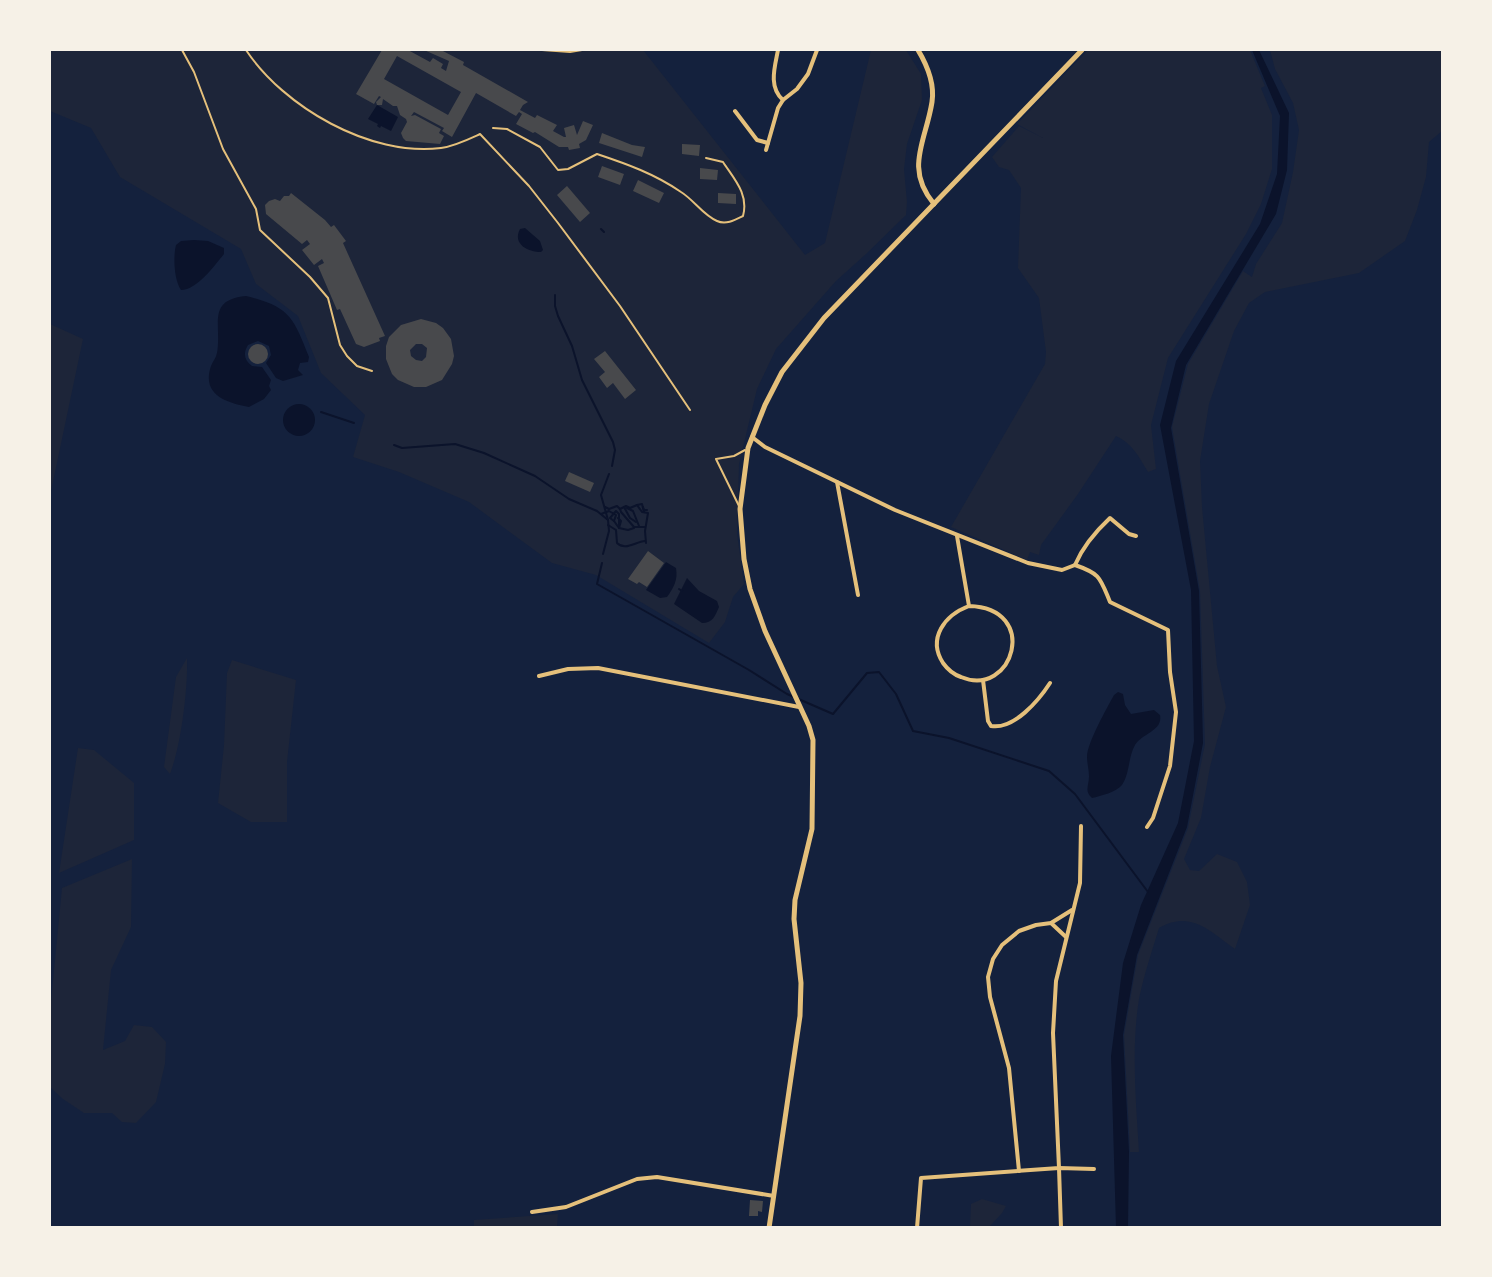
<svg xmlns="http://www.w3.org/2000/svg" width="1492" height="1277" font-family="'Nunito Sans',sans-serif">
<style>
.green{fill:#1d2539}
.water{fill:#0b132b}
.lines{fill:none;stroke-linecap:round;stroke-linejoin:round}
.stream{stroke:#0b132b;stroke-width:2}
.building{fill:#48494c;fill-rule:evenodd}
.service{stroke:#e5c07b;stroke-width:2}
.minor{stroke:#e5c07b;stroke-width:4}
.tertiary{stroke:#e5c07b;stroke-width:5}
</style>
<rect width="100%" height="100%" fill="#14213d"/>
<g class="green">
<polygon points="50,50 643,50 805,255 825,243 871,50 906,50 921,74 922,100 907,144 904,169 907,202 906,215 866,254 836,281 776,349 757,389 739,464 737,534 744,584 733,597 725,622 709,643 596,575 552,563 469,502 399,472 353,457 365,415 321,373 298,316 256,284 241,249 120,177 91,128 50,111"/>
<path d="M1088,50H1250L1265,86L1261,88L1272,115V169L1261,204L1246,234L1168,358L1151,425L1156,469L1148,472C1139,457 1132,443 1116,436L1078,494L1041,545L1039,555L1030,552L1027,560L951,527L1045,364L1046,352L1039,298L1018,268L1021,188L1009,170L999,167L992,157L1019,126L1043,138L1017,124Z"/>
<path d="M1270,50H1442V131L1429,142L1426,177L1417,210L1405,241L1359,273L1265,292L1249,303L1234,331L1209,404L1200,461L1202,507L1217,666L1226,707L1210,767L1201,818L1184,859L1190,870L1199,871L1217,854L1237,862L1247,882L1250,905L1235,949C1209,931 1191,910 1159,928C1152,951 1144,975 1139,999C1131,1049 1136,1102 1139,1152H1130L1124,1035L1138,955L1188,828L1205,744L1200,591L1172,427L1188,364L1243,271L1252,277L1256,264L1282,223L1293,172L1299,130L1293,103L1275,69Z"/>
<polygon points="50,324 83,339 50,496"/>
<path d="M187,658C188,689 181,745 170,774L164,767L176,677Z"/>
<polygon points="232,660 296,680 287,762 287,822 251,822 218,803 224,745 227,673"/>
<polygon points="78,748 94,750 134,783 134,840 59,873"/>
<polygon points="132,859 131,927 111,970 103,1050 125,1041 134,1025 152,1027 166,1042 165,1064 156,1102 136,1123 122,1122 112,1113 84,1113 63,1099 50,1087 50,1002 51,1001 62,888"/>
<polygon points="982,1199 1006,1206 1002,1213 989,1227 970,1227 971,1204"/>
<polygon points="558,1214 557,1227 474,1227 474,1220"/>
</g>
<g class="water">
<polygon points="1252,50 1259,50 1289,113 1287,170 1276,214 1186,365 1171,428 1199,591 1203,743 1187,827 1137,955 1123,1035 1129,1152 1128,1227 1116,1227 1111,1056 1123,963 1141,905 1178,823 1194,741 1191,590 1160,425 1176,361 1260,224 1277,174 1280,116"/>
<polygon points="377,105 398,117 391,131 381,126 380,128 377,126 378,124 368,119"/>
<path d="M525,228L540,241L543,250L541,252C528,252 512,244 520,229Z"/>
<path d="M194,240L208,241L224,248V254C214,266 197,290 181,290C174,280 173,257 176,245L181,241Z"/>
<path d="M246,296C290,307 293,317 309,357L308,362L300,363L298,370L303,375L283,381L276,378L266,363L271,355L269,346L258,341L248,345C243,353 244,360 252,366L262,367L271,380L269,386L271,390L264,399L249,407C227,403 201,395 211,366C213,361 216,358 217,353C222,325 206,300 246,296Z"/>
<circle cx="299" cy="420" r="16"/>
<path d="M666,562L676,568C678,580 674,587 667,597L660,598L646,590Z"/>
<path d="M687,578L699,591L717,601L719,607C715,616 713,623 702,623L674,604Z"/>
<path d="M1118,692L1123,694L1125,705L1131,714L1154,710L1160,715C1163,731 1143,733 1135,745C1128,757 1130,773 1122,785C1116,792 1101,796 1092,798C1084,791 1089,786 1089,776C1089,770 1087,763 1087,757C1087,743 1107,708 1114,695Z"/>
</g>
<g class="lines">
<g class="stream">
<polyline points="601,229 604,232"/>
<polyline points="555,295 555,306 558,316 572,346 582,380 613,442 615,450 612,466"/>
<polyline points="321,412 354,423"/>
<polyline points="394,445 402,448 455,444 484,453 535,476 569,499 597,511 608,520"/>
<polyline points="637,505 642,504 644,512"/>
<polyline points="605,507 609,509 617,506 620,509 626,506 630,508 637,505 642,512 648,513 645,531 646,543"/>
<polyline points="624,507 630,518 636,522"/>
<polyline points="643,507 644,510 647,510"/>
<polyline points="627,508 633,511 639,526"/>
<polyline points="620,509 621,512 634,527 645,527"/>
<polyline points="601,514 609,511 616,515 614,521 619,528"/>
<polyline points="618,518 621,521 619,528 628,530 634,528"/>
<polyline points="614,521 610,518 616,511 619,514 619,525"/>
<path d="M608,525L616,530L617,543C625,551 635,542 645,541"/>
<polyline points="603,554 609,531 608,520 601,495 609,474"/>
<polyline points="602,563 597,584 749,670 787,694 833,714 867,673 879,672 896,694 913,731 949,738 1049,771 1075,794 1148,892"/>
<polyline points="679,589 682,591"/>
</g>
</g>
<g class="building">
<path d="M382,50H408L430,62L433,58L443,64L441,68L446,71L449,61L424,50H441L464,62L463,65L528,102L523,105L520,110L535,118L537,115L557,125L553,131L564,137H566L564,128L574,125L577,135L583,121L593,125L586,140L579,144L580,148L569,150L568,147H559L535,132L533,133L516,124L522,114L519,112L516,116L476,93L452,137L442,131L444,128L414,112L411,116L415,115L441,129L439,133L444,136L440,144L406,141L403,138L401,133L407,122L406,119L400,115L397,106H393L383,99L382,105H377L376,102L381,97L379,96L374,104L356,94ZM397,56L461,92L448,115L384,79Z"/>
<polygon points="602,133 632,145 645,147 642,157 599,143"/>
<polygon points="682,144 700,145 699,156 682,154"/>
<polygon points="602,166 624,174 620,185 598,177"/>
<polygon points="700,168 718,170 717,180 700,179"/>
<polygon points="638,180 664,193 659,203 633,191"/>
<polygon points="567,186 590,213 580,222 557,195"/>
<polygon points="291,193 325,220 331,227 334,225 346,241 343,243 385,336 379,338 380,341 364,347 356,344 340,309 337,310 318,266 324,263 322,259 314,265 302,250 310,244 307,240 302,244 266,214 265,205 269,201 275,199 280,201 284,196 289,196"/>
<polygon points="718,193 736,194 736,204 718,203"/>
<path d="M421,319L436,323L443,328L451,339L454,356L452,364L442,380L426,387H414L398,380L392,374L386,359V346L389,337L401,325ZM416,344H422L427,348L426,357L422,361L416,360L411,356L410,350Z"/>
<circle cx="258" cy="354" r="10"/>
<polygon points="605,351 636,390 625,399 613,383 607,388 599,377 605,372 594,359"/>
<polygon points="569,472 594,483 590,492 565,481"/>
<polygon points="648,551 664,563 647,587 639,582 637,584 628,579"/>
<polygon points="750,1200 763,1201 762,1212 758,1211 758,1216 749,1216"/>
</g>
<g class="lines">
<g class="service">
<polyline points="182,50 194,72 223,149 256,209 260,230 310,277 328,298 340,345 347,356 357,366 372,371"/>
<path d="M246,50C284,107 370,157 441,148C455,146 467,140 480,134L529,186L558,223L620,306L690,410"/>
<polyline points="542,50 570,52 582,50"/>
<path d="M493,128L507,129L540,147L558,170L568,169L597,154C627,164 655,174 681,192C694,200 703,215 717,221C726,225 735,220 743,216C749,194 734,179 723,162L706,158"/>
<polyline points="739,506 716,459 734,456 745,450"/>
</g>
<g class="minor">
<path d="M778,50C775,66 768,87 783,100"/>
<polyline points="735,111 757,140 768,143"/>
<polyline points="766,150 778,108 783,100 797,89 808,74 817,50"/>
<path d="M752,437L765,447L895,510L1028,563L1062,570L1075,565C1083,546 1095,532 1110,518L1129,534L1136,536"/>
<polyline points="837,482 858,595"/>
<path d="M957,536L969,606C945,615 927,638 943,663C948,670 955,675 961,677C1013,699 1041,608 969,606"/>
<path d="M1075,565C1101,574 1100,578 1110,602L1168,630L1170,672L1176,712L1170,766L1153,818L1147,827"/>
<polyline points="539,676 568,669 598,668 799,707"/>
<path d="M983,680L988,721L991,726C1014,730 1039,700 1050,683"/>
<polyline points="1051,923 1066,937"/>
<polyline points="1019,1171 1009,1068 990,997 988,977 993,959 1002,945 1019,931 1036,925 1051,923 1072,910"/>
<polyline points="532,1212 566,1207 637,1179 657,1177 774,1196"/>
<polyline points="917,1228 921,1178 1059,1168 1053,1033 1056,981 1080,883 1081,826"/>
<polyline points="1061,1228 1059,1168 1094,1169"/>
</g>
<g class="tertiary">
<path d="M918,50C927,65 935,83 932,102C926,141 904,168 934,204"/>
<polyline points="769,1228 800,1016 801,983 794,919 795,900 812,829 813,740 809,726 765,631 750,589 744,559 740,509 748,448 765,405 782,372 824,318 1082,50"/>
</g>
</g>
<rect width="1492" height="1277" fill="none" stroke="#f6f1e7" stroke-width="102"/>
</svg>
